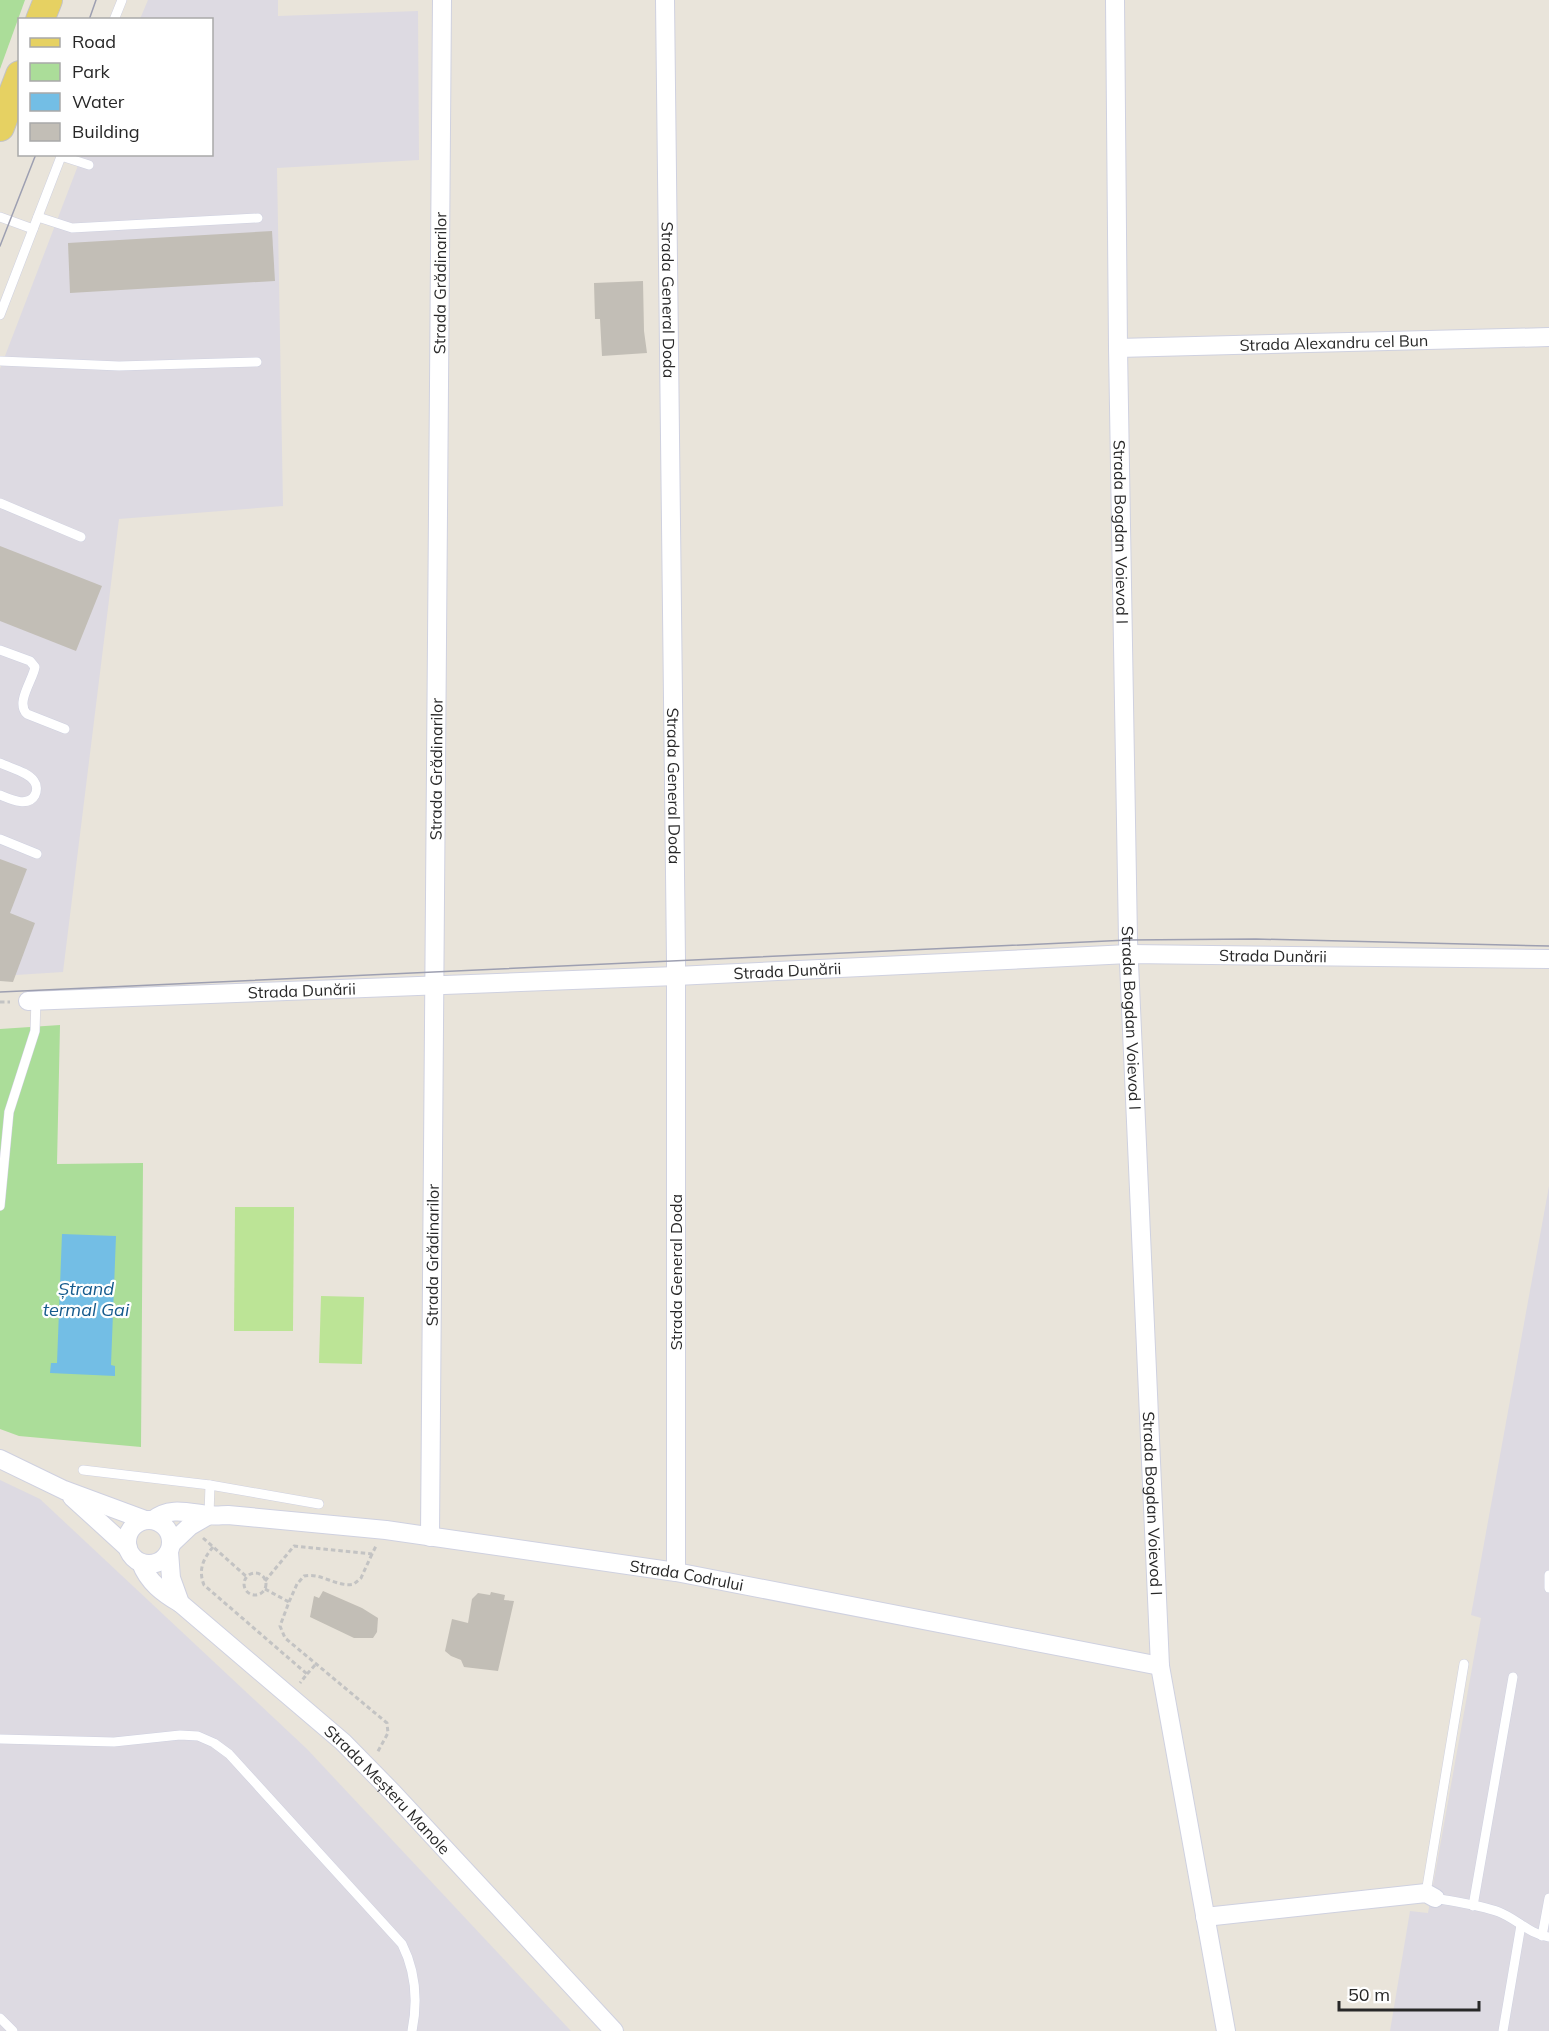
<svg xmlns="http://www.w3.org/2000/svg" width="1549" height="2031" font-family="Mulish,sans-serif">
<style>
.industrial{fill:#dddae2}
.green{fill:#abdd99}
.pitch{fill:#bce496}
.water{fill:#73bee5}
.building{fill:#c2beb6}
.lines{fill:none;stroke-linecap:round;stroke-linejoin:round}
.service-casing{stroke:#cfd1e0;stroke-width:10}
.minor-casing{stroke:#cfd1e0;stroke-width:20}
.primary-casing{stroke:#c3c3c3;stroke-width:30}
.path{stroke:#c3c3c3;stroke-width:3;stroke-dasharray:4.5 3;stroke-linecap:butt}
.service{stroke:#fff;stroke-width:9}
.minor{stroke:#fff;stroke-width:18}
.primary{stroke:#e6d162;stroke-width:28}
.tram{stroke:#9d9fb1;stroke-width:1.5}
.labels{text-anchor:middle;stroke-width:4.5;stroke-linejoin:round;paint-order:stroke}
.street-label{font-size:16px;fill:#282828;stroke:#fff}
.water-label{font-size:18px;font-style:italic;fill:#165b8d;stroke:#fff}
</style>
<rect width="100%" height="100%" fill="#e9e4da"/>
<g class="industrial">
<polygon points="148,0 278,0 278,16 418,11 419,160 277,168 283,506 119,519 63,972 0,976 0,369 82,155 212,154 212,20 140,19"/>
<polygon points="1549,1186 1549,2031 1390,2031 1410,1911 1428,1913 1481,1618 1471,1615"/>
<polygon points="0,1480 40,1499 307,1749 571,2031 0,2031"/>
</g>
<g class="green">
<polygon points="0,0 25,0 0,69"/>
<polygon points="60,1025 57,1164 143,1163 141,1447 19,1436 0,1429 0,1029"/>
</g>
<g class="pitch">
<polygon points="235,1207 294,1207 293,1331 234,1331"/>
<polygon points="321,1296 364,1297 362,1364 319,1363"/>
</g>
<polygon class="water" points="62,1234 116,1236 111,1365 115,1366 115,1376 50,1373 51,1363 57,1363"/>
<g class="building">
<polygon points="272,231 275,281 70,293 68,243"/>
<polygon points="643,281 644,331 647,353 602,356 600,319 595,319 594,283"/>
<polygon points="0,546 102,586 76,651 0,621"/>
<polygon points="0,859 27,869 10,913 35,923 13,982 0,981"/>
<polygon points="323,1591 362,1608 378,1618 377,1632 373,1638 354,1638 310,1617 314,1596 319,1598"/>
<polygon points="491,1592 505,1595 504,1600 514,1601 498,1671 464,1667 461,1660 451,1656 445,1651 452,1619 468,1623 472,1599 478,1593 490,1595"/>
</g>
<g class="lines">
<defs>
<g id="service">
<polyline points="114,20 122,0"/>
<polyline points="61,156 89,165"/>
<polyline points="0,217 33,229"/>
<polyline points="38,217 72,228 258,218"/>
<polyline points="0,315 62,154"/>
<polyline points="0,361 119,366 257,362"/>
<polyline points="0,503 81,537"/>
<path d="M0,650L30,661L35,667C33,680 15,703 27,714L65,729"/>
<path d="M0,763C10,768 28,772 34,781C37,785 37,791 35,795C28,808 10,799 0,795"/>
<polyline points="0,839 37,854"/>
<polyline points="0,1206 9,1112 35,1031 36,1000"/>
<polyline points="83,1470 210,1485 319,1504"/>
<polyline points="209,1515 210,1485"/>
<polyline points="1549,1575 1549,1588"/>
<path d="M0,1739L114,1742L180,1735L198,1736L214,1743L229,1754L402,1944C416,1972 418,2001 412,2031"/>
<polyline points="1426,1893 1464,1664"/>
<path d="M1435,1898C1456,1902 1480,1905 1499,1912C1517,1919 1529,1934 1549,1937"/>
<polyline points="1473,1906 1513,1677"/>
<polyline points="1542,1936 1549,1898"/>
<polyline points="0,2018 13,2031"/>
<polyline points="1503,2031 1521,1925"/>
</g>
<g id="minor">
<path id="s1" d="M665,0L676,960V1572"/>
<path id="s2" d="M1115,0L1118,348L1128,940L1160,1666L1226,2031"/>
<path id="s3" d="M1118,348L1549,337"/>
<path id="s4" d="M28,1001L676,976L1129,954L1549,959"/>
<polyline points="0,1459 64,1490 145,1520"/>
<polyline points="72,1497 128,1548"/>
<circle cx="149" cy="1542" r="22"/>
<path id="s5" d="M153,1520C170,1506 189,1513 209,1515C215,1516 222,1515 228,1515L386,1530L676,1572L1160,1666"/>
<path id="s6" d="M430,1537L442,0"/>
<polyline points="171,1544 190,1526 209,1515"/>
<path id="s7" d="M169,1552L171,1578L180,1603L343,1742L393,1793L614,2031"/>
<path d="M141,1563C148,1582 163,1593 180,1603"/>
<polyline points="1205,1917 1426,1893 1435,1898"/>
</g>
<g id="primary">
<polyline points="40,20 48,0"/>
<polyline points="0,127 20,75"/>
</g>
</defs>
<use href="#service" class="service-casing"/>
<use href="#minor" class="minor-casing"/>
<use href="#primary" class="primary-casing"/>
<g class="path">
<polyline points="0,1002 10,1002"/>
<polyline points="203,1538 247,1577"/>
<path d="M213,1547C203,1559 198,1570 204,1585L307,1674L300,1683"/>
<circle cx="255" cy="1584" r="11"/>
<polyline points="265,1581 294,1546 372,1554 376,1546"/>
<polyline points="265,1589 289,1602 280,1626 285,1638 387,1723 388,1733 377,1753"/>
<path d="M289,1602L297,1584L304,1576C321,1572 337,1588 354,1584L361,1578L372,1554"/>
<polyline points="307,1674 315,1665"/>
</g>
<use href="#service" class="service"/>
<use href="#minor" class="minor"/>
<use href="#primary" class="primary"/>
<g class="tram">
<polyline points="89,20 96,0"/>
<polyline points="0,246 36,154"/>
<polyline points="0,992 1128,940 1256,939 1549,946"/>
</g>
</g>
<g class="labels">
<g class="street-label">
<text dy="6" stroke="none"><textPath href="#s6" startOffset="1254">Strada Grădinarilor</textPath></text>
<text dy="6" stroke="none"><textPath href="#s1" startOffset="300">Strada General Doda</textPath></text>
<text dy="6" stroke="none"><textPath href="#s3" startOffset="216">Strada Alexandru cel Bun</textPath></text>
<text dy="6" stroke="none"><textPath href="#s2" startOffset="532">Strada Bogdan Voievod I</textPath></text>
<text dy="6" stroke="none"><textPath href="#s6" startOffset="768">Strada Grădinarilor</textPath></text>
<text dy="6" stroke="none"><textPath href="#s1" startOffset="786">Strada General Doda</textPath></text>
<text dy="6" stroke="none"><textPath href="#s4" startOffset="1246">Strada Dunării</textPath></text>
<text dy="6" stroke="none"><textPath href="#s4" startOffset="760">Strada Dunării</textPath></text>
<text dy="6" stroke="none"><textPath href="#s4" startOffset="274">Strada Dunării</textPath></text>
<text dy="6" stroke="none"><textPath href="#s2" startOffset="1018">Strada Bogdan Voievod I</textPath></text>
<text dy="6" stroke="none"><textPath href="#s6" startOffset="282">Strada Grădinarilor</textPath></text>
<text transform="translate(676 1272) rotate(-90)" y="6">Strada General Doda</text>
<text dy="6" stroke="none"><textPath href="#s2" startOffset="1504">Strada Bogdan Voievod I</textPath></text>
<text dy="6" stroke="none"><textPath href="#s5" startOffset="540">Strada Codrului</textPath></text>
<text dy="6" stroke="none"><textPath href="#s7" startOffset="332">Strada Meșteru Manole</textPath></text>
</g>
<g class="water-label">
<text x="86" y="1295">Ștrand<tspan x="86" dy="21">termal Gai</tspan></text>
</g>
</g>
<rect x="18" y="18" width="195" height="138" fill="#ffffff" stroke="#a9a9a9" stroke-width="1.5"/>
<rect x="30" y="38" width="30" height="9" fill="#e6d162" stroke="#a9a9a9" stroke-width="1.5"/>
<text x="72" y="48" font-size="18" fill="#282828">Road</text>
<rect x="30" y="63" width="30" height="18" fill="#abdd99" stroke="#a9a9a9" stroke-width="1.5"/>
<text x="72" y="78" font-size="18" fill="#282828">Park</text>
<rect x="30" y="93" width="30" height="18" fill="#73bee5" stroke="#a9a9a9" stroke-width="1.5"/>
<text x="72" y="108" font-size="18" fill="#282828">Water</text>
<rect x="30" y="123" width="30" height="18" fill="#c2beb6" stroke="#a9a9a9" stroke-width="1.5"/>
<text x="72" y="138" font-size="18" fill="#282828">Building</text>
<path d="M1339 2001v9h140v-9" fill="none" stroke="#282828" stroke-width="3"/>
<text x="1348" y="2001" font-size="18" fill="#282828" stroke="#ffffff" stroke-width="4.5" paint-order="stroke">50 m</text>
</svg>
